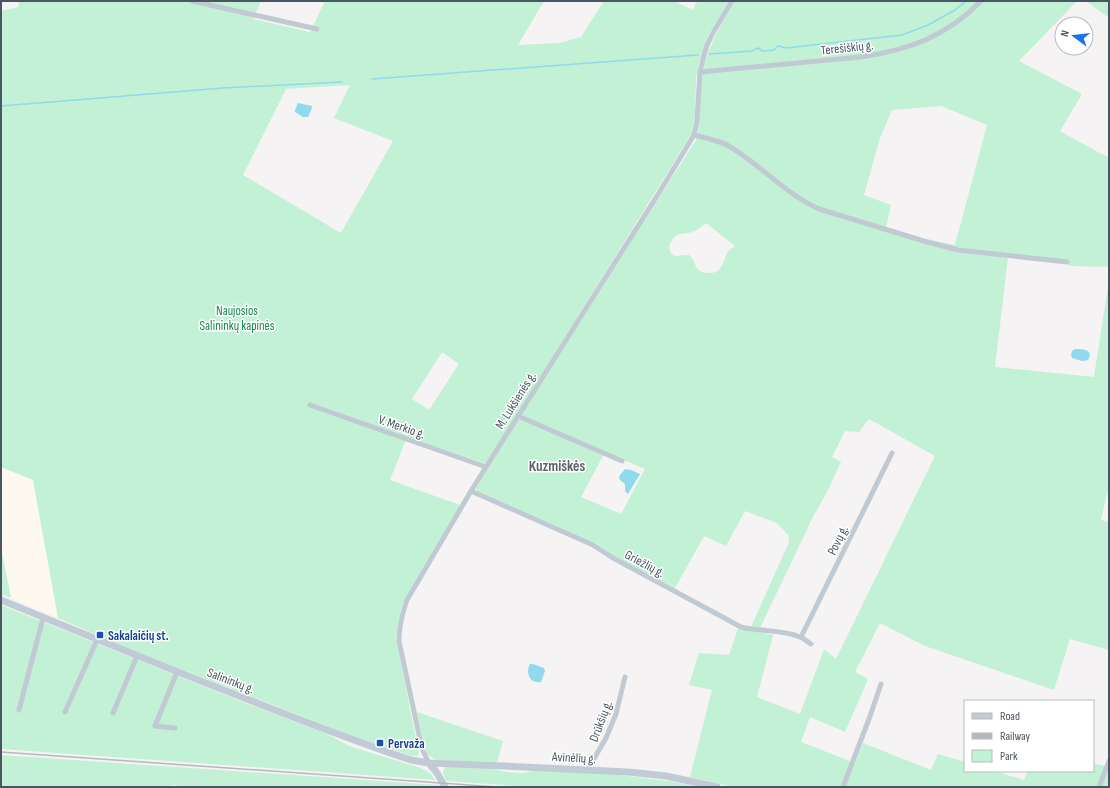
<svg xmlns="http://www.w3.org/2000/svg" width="1110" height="788" font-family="'Sofia Sans Condensed',sans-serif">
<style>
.commercial{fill:#fdf9ef}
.green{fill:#c3f1d5;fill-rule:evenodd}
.water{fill:#90daee}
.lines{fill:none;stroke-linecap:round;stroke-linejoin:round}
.stream{stroke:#90daee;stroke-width:1.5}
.street{stroke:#c1cad2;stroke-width:5}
.secondary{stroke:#c1cbd6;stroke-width:7}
.rail{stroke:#b5b8bd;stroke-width:1.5}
.transit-dot{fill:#1a4fb4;stroke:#fff;stroke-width:1.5}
.labels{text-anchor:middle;stroke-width:3;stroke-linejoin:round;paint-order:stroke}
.street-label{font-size:13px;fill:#4a5661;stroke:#fff}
.park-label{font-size:13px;fill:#17864f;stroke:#fff}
.transit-label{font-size:13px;font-weight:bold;fill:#164399;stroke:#fff;text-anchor:start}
.quarter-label{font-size:15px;font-weight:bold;fill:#5f6368;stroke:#fff}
</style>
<rect width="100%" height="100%" fill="#f5f3f3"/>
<polygon class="commercial" points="1,467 33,480 58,618 11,598 1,548"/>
<g class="green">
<path d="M18,1H261L253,19L310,32L325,1H544L518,45L559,43L581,37L604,1H674L693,10L697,1H729L708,36L699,62L696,79L695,114L692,133L486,464L407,437L390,480L460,505L410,590L402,605L399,617L396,638L419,754L417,756H412L358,738L124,647L58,618L33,480L1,467V11L19,7ZM350,85L334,118L393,141L341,233L243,175L286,89ZM442,352L459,364L429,410L412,399Z"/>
<path d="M735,1H1077L1019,61L1082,94L1060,131L1109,158V267L1069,266L1068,263L1008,257L995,367L1094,377L1109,280V485L1101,520L1109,522V650L1070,639L1054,690L925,646L880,623L855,672L868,679L845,732L810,717L801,742L855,763L863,743L931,770L938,754L965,762V771H994L1024,780L1028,771H1093V763L1109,767V787H732L690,777L712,690L689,685L699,653L729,655L738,628L773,635L757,697L800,714L824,649L836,659L935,456L869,419L859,432L845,431L832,457L841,462L828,490L813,517L760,628L751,627L789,542L788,535L777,523L745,511L726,546L704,536L675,588L615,557L597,544L477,491L476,488L564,346L696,140C701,122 699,103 701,84C705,51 718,29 735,1ZM941,106L987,125L955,245L922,238L886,227L891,205L864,195L880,138L892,110ZM706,223L735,246C734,247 730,249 729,250C723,258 724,272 711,273C707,273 702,273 699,270C693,265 696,260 689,255L676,256L671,254L669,247C675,230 681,236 695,231C699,229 702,226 706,223ZM605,452L645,469L621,514L581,497Z"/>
<polygon points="1086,1 1109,1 1109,18"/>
<polygon points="1,548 11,598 1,594"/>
<polygon points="1,605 230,697 327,734 349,746 421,768 431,774 435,780 1,749"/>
<path d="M417,712L503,741L497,762L438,760C432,758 428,756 425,750Z"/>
<polygon points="1,755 438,785 440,787 189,787 172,785 170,787 1,787"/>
<polygon points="447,767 492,769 507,772 523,773 537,770 619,775 675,782 700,787 532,787 446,781 443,773 445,768"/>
</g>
<g class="water">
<polygon points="298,103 312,106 312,108 308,117 303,117 295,112 295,110"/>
<path d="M1075,349C1082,349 1094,349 1088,360L1082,361L1072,358L1071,355L1072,351Z"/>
<polygon points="625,469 631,470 640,474 628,494 625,491 625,484 620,480 619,478 620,475"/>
<path d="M530,664H533L544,668L545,671L541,682C530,684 525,673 530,664Z"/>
</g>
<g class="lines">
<g class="stream">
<polyline points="709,54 752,51 758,48 763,51 774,50 778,46 786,48 902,35 928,25 955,10 966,1"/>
<polyline points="372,79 698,55"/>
<polyline points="1,106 223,88 342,82"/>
</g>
<g class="street">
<polyline points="192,1 317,29"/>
<path d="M700,72L861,57C909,50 947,36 981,1"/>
<path d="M694,135C705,138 717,140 727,145C759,163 784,193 819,209L927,242L958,250L1067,262"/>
<polyline points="310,405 486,467"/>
<polyline points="518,416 622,461"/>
<path d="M471,491L593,545L613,558L741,627C760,632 782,629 800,637C804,638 807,642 811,644"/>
<polyline points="801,637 892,453"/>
<polyline points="19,710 43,618"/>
<polyline points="65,712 97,640"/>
<polyline points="113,713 137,656"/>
<polyline points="175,728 155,726 177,672"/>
<path d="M429,763L422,749L399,641C399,627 402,614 407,600L471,491L595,294L657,196L694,135L697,121L700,72L703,59L707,45L714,31L732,1"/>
<polyline points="588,769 606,738 616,714 625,677"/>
<polyline points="843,787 869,719 881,684"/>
<polyline points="1099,787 1109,761"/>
</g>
<g class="secondary">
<path d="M1,600C86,635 171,670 257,703C308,723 359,743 411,760L429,763L504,766L628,772L666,776L717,787"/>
<polyline points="429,763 437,773 445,787"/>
</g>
<polyline class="rail" points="1,752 497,787"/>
</g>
<g class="transit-dot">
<rect x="96" y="631" width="8" height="8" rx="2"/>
<rect x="376" y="739" width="8" height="8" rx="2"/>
</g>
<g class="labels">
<g class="street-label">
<text transform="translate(847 47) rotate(-6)" y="5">Terešiškių g.</text>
<text transform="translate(515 400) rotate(-58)" y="5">M. Lukšienės g.</text>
<text transform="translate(402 426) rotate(19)" y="5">V. Merkio g.</text>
<text transform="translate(837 540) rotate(-64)" y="5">Povų g.</text>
<text transform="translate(645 563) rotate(28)" y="5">Griežlių g.</text>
<text transform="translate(231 680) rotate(21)" y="5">Salininkų g.</text>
<text transform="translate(600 721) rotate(-69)" y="5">Drūkšių g.</text>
<text transform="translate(574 757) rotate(3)" y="5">Avinėlių g.</text>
</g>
<g class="park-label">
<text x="237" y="315">Naujosios<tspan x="237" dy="15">Salininkų kapinės</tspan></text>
</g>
<g class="transit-label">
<text x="108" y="640">Sakalaičių st.</text>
<text x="388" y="748">Pervaža</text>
</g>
<g class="quarter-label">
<text x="557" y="471">Kuzmiškės</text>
</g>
</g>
<rect width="1110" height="788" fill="none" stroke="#4a5661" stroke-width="4"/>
<rect x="964" y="700" width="130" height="72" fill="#ffffff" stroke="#b7bbc0"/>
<rect x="972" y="713" width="20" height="6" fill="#c1cbd6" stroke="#b7bbc0"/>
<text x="1000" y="720" font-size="12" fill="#4a5661">Road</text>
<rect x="972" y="733" width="20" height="6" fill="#b5b8bd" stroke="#b7bbc0"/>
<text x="1000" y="740" font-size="12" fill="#4a5661">Railway</text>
<rect x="972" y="750" width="20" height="12" fill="#c3f1d5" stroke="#b7bbc0"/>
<text x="1000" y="760" font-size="12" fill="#4a5661">Park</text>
<g transform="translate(1074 36) rotate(285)"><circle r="19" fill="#ffffff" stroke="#b7bbc0"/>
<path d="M0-3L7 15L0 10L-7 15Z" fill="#1a73e8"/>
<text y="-6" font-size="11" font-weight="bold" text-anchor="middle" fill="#4a5661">N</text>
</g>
</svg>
